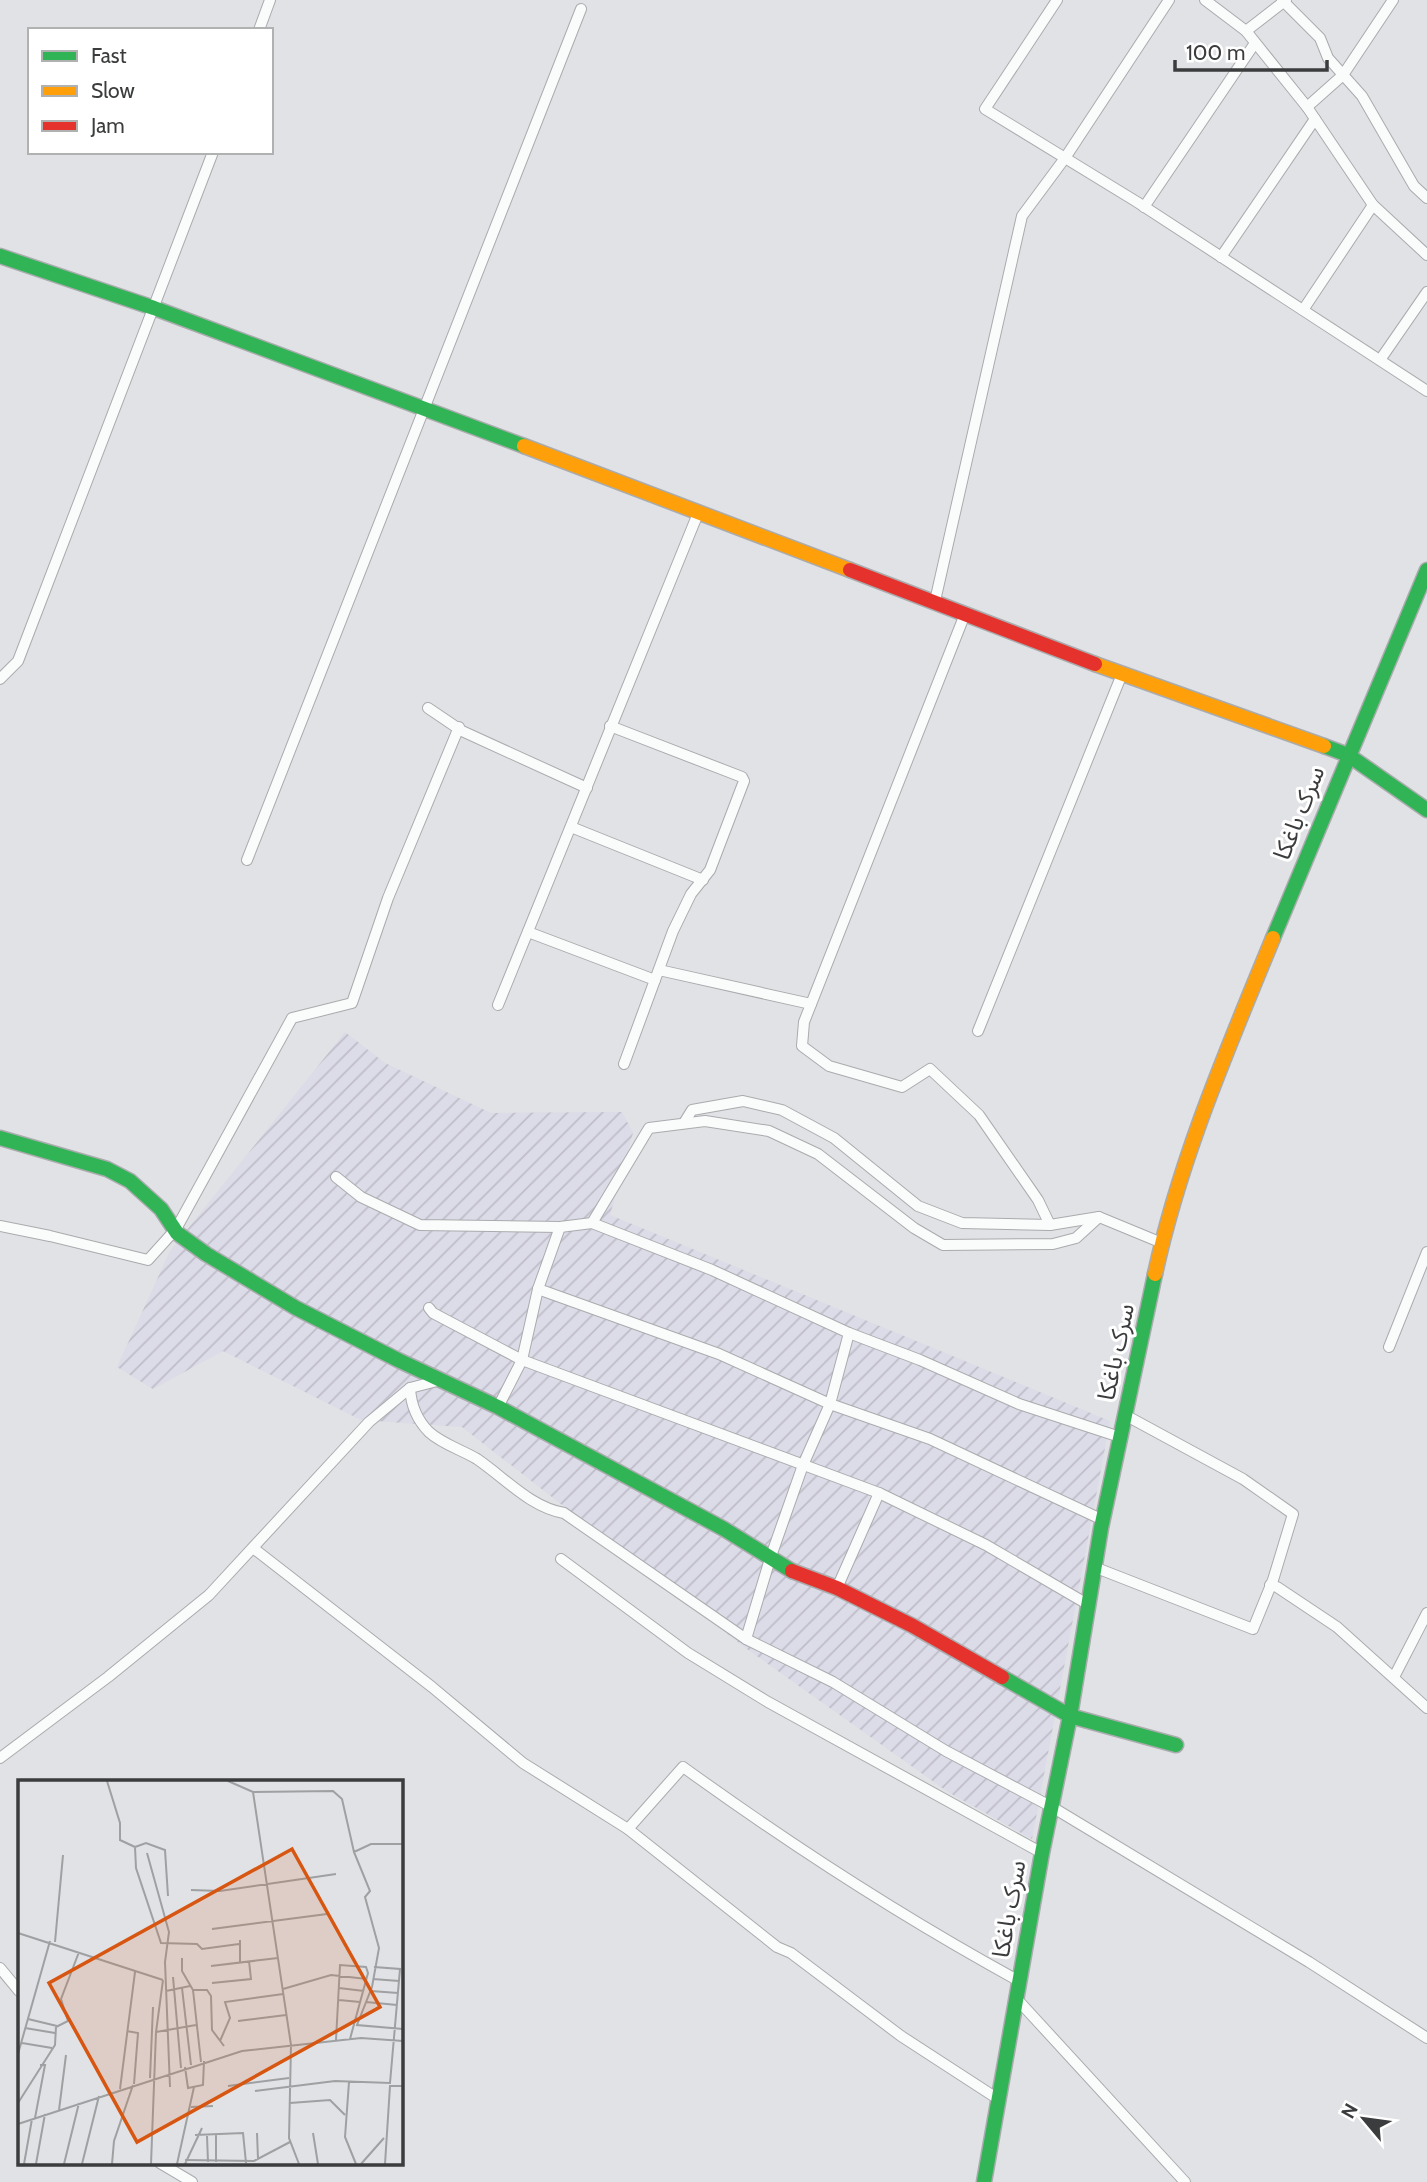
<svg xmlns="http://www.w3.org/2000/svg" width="1427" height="2182" font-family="Cabin,'Noto Sans Arabic',sans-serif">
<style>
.industrial{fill:url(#industrial-furrows)}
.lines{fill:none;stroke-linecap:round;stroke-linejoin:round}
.street-casing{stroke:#aaabad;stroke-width:12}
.fast-casing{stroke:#aaabad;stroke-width:17}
.slow-casing{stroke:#aaabad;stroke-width:17}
.jam-casing{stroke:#aaabad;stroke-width:17}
.street{stroke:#fafbfb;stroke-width:10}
.fast{stroke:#30b455;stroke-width:14}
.slow{stroke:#ff9f0a;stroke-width:14}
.jam{stroke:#e5322d;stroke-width:14}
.labels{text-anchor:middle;stroke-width:6;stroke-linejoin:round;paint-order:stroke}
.street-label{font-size:24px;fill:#3a3c3d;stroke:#fff}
.inset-road{fill:none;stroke:#9ea0a2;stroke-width:2}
.view{fill:#d75611;fill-opacity:0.15;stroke:#d75611;stroke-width:3.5}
.inset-edge{fill:none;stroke:#3a3c3d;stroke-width:3.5}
</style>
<defs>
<pattern id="industrial-furrows" width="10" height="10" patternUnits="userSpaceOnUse" patternTransform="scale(1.75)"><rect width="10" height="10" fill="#dcdbe8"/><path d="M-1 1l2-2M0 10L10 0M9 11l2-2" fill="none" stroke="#bebdc8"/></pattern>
</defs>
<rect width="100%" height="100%" fill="#e0e2e5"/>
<polygon class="industrial" points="345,1032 385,1063 491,1113 622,1112 633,1133 610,1215 1110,1421 1032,1839 948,1792 747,1649 462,1427 361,1420 223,1351 153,1389 117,1367 170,1251"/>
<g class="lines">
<defs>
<g id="street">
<polyline points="1057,0 985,109 1137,202 1427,391"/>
<polyline points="1205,0 1246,31 1307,107 1373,205 1427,255"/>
<polyline points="1282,0 1320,38 1328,58 1362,96 1414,186 1427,198"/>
<polyline points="259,30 270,0"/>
<polyline points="1246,31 1286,0"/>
<polyline points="1307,107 1343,75 1393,0"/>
<polyline points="1144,207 1255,43"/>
<polyline points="1221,257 1315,119"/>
<polyline points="1303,310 1373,205"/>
<polyline points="1380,360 1427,292"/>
<polyline points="935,601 1022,216 1065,158 1169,0"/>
<polyline points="965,614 804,1022 802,1046 829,1066 902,1087 930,1069 979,1115 1038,1200 1050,1225"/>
<polyline points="0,679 18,661 213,152"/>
<polyline points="428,708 462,731 587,788"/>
<polyline points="610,726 742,777 744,781 710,870 691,894 673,931 624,1064"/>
<polyline points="571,827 703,880"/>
<polyline points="247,860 581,9"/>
<polyline points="528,932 655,980"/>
<polyline points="659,970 811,1004"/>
<polyline points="498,1005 699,511"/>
<polyline points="978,1031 1122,674"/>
<polyline points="684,1123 692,1110 743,1101 782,1110 834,1138 918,1206 962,1223 1050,1225 1099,1217 1162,1243"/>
<polyline points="336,1177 361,1197 420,1225 560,1227 592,1223 712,1270 849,1333 920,1360 1019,1404 1120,1437"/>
<polyline points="592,1223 649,1128 705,1121 769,1131 818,1154 914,1228 943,1245 1053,1244 1076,1238 1099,1217"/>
<polyline points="0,1226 50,1236 148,1260 176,1229 292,1018 352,1003 388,898 459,727"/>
<polyline points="538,1289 719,1354 830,1404 930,1439 1103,1520"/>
<polyline points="429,1308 433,1313 522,1360 879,1493 986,1545 1089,1605"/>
<polyline points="1389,1347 1427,1252"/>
<path d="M410,1388C411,1405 417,1420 429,1432C442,1444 462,1450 477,1459C505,1478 530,1507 564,1513L746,1639L833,1682L946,1751L1052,1807L1309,1962L1427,2038"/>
<polyline points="498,1407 522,1360 538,1289 560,1227"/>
<polyline points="253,1548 432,1687 523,1763 628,1829 777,1947 791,1953 901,2036 998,2099"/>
<polyline points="561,1559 688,1653 768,1702 1042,1853"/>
<polyline points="1094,1567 1253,1629 1273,1580 1293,1514 1243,1479 1125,1415"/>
<polyline points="1270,1585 1277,1587 1337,1627 1427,1708"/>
<polyline points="837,1588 879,1493"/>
<polyline points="746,1639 770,1559 803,1465 830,1404 849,1333"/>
<polyline points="1394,1677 1427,1613"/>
<polyline points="0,1758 108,1677 209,1595 369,1422 410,1388 441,1380"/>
<path d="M628,1829L683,1767C791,1845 902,1917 1019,1981"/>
<polyline points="0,1968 19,1991"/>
<polyline points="1016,1998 1185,2182"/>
<polyline points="160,2163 192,2182"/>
</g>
<g id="fast">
<polyline points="0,256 154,308 524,446"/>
<polyline points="1324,746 1348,755 1427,810"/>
<polyline points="1273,938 1427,570"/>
<polyline points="0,1138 107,1169 130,1181 161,1209 177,1233 206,1254 296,1308 398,1360 498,1407 724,1529 792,1571"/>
<polyline points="1002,1677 1070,1716 1176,1745"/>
<polyline points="984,2182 1042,1853 1070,1716 1101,1528 1155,1274"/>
</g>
<g id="slow">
<polyline points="524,446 850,570"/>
<polyline points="1095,664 1324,746"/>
<path d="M1155,1274C1180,1158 1228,1048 1273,938"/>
</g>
<g id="jam">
<polyline points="850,570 1095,664"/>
<polyline points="792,1571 837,1588 913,1626 1002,1677"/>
</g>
</defs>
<use href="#street" class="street-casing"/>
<use href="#fast" class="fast-casing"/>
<use href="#slow" class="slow-casing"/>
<use href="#jam" class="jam-casing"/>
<use href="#street" class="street"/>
<use href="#fast" class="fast"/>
<use href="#slow" class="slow"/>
<use href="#jam" class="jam"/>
</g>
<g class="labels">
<g class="street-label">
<text transform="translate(1299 813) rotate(-68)" y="8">سرک باغکا</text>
<text transform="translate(1116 1352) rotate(-78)" y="8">سرک باغکا</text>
<text transform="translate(1009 1909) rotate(-80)" y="8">سرک باغکا</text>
</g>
</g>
<g transform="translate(18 1780)">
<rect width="385" height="385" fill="#e0e2e5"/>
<path class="inset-road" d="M89,1L102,43V60L117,67L118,88L143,163L179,164L184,169L221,164M210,1L235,12L315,11L324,19L336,72L353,64H385M235,12L273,265L271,358L281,384M117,67L128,63L147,70L150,116M336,72L352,111L347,117L361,168L354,207L339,245L385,249M129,73L151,152L147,182L152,307M173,110L202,111L318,94M194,149L309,134M0,153L145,200M222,160V182M37,162L45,75M164,178V191L175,210L183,282M193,186L260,178M155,197L163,288M355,199L381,201M194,203L233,199L231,181M164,208L173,285M321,208L346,211M265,209L313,195L349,199M175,210H189L193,216L194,250L206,266M148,211L172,206M353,211L380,213M321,220L342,222M348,222L379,225M10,239L39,246M220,241L268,235M7,248L37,253M109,251L120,253L116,304M138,252L178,245M318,260L322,185L348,187L350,193L332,259M202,261L212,238L207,222L265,214M4,263L34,268M0,274L32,161M167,287L170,308L185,305L186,281M132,298L135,227M331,302L327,357L338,384M210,306L271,298M102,309L117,192M237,311L317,301L372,303L382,189L356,187M0,323L37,265L38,247L50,241L43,219L61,172M272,323L312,320L327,335M173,327L195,326M41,330L48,275M17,338L27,285H22M0,344L224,271L343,258L385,261M239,353L240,379M295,353L300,384M177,355L225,353L228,383M198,355V382M189,356L190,382M167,380L236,381L272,362M6,384L14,339M18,384L27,334M46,384L61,323M64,384L81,316M94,384L96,361L115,305M133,384L138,252L145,200M159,384L176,307M167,384L184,348M343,384L366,358M367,384L372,306H385"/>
<path class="view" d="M274,69L362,227L119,362L31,203Z"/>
<rect width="385" height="385" class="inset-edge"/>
</g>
<rect x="28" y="28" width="245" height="126" fill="#ffffff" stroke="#b0b1b1" stroke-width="2"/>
<rect x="42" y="51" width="35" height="10" fill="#30b455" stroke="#b0b1b1" stroke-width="2"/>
<text x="91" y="63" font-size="21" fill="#3a3c3d">Fast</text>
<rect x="42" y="86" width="35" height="10" fill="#ff9f0a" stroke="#b0b1b1" stroke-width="2"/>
<text x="91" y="98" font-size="21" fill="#3a3c3d">Slow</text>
<rect x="42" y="121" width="35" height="10" fill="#e5322d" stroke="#b0b1b1" stroke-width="2"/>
<text x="91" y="133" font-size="21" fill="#3a3c3d">Jam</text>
<g transform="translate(1364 2119) rotate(299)" stroke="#ffffff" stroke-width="5" paint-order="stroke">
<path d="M0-5L12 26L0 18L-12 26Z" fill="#3a3c3d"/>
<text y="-10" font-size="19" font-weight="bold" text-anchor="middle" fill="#3a3c3d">N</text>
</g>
<path d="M1175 60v10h152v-10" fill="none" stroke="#3a3c3d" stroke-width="3.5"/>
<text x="1186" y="60" font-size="21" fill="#3a3c3d" stroke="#ffffff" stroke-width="5" paint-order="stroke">100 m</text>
</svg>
